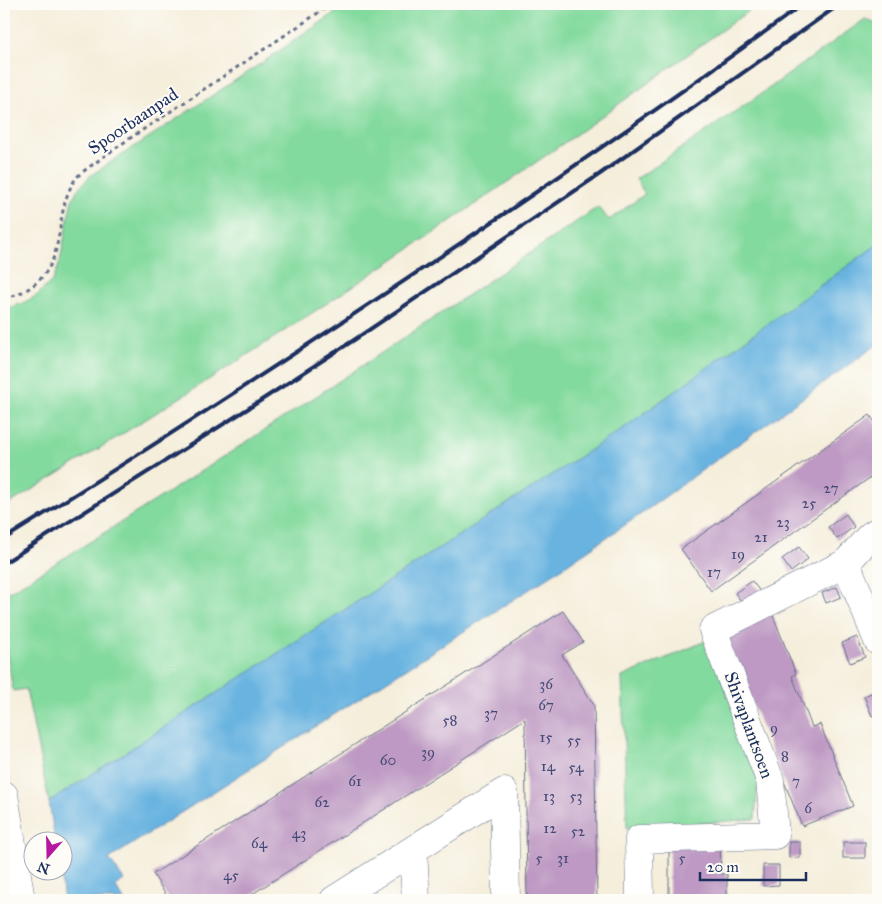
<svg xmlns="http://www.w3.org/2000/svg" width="882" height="904" font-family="'IM FELL Great Primer',serif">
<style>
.green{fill:#83da9e;stroke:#4f847e}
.water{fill:#67b3e0;stroke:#41719f}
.building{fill:#bd99c3}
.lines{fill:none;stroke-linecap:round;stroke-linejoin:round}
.street-casing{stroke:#67728a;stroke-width:29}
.path{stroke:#67728a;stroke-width:3;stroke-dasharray:4 4;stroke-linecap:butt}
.street{stroke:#fff;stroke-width:28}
.rail{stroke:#1b2f5e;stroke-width:4}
.labels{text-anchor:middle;stroke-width:4;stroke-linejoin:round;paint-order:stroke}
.number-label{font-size:15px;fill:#444a77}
.street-label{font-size:18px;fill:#1b2f5e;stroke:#fdfcf7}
</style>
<rect width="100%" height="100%" fill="#fdfcf7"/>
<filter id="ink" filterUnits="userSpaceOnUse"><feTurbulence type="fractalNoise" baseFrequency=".02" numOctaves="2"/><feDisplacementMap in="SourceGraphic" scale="10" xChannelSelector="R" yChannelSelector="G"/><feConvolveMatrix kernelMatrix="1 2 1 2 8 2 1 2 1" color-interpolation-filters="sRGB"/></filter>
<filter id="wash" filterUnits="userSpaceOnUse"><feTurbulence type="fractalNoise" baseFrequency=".0096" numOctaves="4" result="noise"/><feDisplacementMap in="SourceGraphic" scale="20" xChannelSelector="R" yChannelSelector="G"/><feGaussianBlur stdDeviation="1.12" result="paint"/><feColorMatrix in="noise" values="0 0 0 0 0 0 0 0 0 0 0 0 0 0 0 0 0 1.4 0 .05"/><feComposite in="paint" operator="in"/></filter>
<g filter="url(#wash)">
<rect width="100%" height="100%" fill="#f5eedb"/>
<g class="green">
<path d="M348,4H758C725,28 691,52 658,76C446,229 227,371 4,507V376L5,368L4,309L23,303L36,296L53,280L60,262L71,203L77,190L90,176L260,64Z"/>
<path d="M865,19L878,25V244L621,430L49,802L26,689L13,691L4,636V595C206,472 402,340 598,207L609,220L645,194L636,179L771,87Z"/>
<polygon points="708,640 758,781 755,819 627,829 622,677"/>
</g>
<polygon class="water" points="878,244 878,344 641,514 544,580 109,859 124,880 115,886 124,900 64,900 60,872 62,872 62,842 55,841 49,802 621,430"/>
<g id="blocks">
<g class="building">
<polygon points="870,415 878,427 878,472 711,591 681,549"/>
<polygon points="846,514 854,527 837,539 828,527"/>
<polygon points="799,547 808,559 791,572 782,559"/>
<polygon points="752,581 761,593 744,605 735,593"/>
<polygon points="837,587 841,597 826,603 822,593"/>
<polygon points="563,611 583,642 562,655 594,705 597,900 527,900 525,719 243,900 169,900 153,874"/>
<polygon points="772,613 796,674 792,676 812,727 820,724 853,806 802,826 724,633"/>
<polygon points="857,637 865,657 850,663 842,643"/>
<polygon points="878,690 878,713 872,716 864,696"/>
<polygon points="669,842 720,842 721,874 727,874 727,900 669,900"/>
<polygon points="789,842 800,842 800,857 789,858"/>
<rect x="843" y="842" width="22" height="16"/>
<polygon points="763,865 779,865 779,885 763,886"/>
</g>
</g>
</g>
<g filter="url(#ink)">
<use href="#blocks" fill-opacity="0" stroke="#67728a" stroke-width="1"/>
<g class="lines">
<defs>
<g id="street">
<polyline points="878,531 870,536 846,563 878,641"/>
<polyline points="4,795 21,900"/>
<polyline points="413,851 416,900"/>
<polyline points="334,900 504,792 506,900"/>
<polyline points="640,900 639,839 775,835 770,780 713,630 846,563"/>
</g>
</defs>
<use href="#street" class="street-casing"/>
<path class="path" d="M4,298C30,293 50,276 56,249C62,225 61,198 77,177C82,172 89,167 95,163C115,148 136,134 158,120C216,81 274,43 331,4"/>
<use href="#street" class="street"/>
<g class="rail">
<path d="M4,539C179,430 352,317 523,201C617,137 711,72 803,4"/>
<polyline points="4,563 260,401 354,340 600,174 840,4"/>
</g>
</g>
</g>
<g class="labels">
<g class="number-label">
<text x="831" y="493">27</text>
<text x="809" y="508">25</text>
<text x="783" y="527">23</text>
<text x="761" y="542">21</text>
<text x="738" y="559">19</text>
<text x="714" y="577">17</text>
<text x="546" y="689">36</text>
<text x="546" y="710">67</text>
<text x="491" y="718">37</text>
<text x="450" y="725">58</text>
<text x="774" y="733">9</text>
<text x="546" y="742">15</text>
<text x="574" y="745">55</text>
<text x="428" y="757">39</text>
<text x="785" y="761">8</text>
<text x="388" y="765">60</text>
<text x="548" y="771">14</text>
<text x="576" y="772">54</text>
<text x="355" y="786">61</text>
<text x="796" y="786">7</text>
<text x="549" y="801">13</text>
<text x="576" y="801">53</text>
<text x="322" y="807">62</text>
<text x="808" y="813">6</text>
<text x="550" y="833">12</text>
<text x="578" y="836">52</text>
<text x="299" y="838">43</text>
<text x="259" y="848">64</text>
<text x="539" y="863">5</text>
<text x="563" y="863">31</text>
<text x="682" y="863">5</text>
<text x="231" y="880">45</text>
</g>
<g class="street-label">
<text transform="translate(133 121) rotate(-34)" y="6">Spoorbaanpad</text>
<text transform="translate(749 725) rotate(70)" y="6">Shivaplantsoen</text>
</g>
</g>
<rect width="882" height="904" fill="none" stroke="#fdfcf7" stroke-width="20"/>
<g transform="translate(48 856) rotate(200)"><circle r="24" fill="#fdfcf7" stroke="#a3aaba"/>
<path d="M0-4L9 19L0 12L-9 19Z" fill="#b5179e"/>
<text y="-8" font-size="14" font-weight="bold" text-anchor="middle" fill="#1b2f5e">N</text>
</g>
<path d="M700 872v8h106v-8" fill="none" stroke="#1b2f5e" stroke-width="2.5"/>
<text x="707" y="872" font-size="15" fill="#1b2f5e" stroke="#fdfcf7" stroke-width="4" paint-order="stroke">20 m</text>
</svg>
